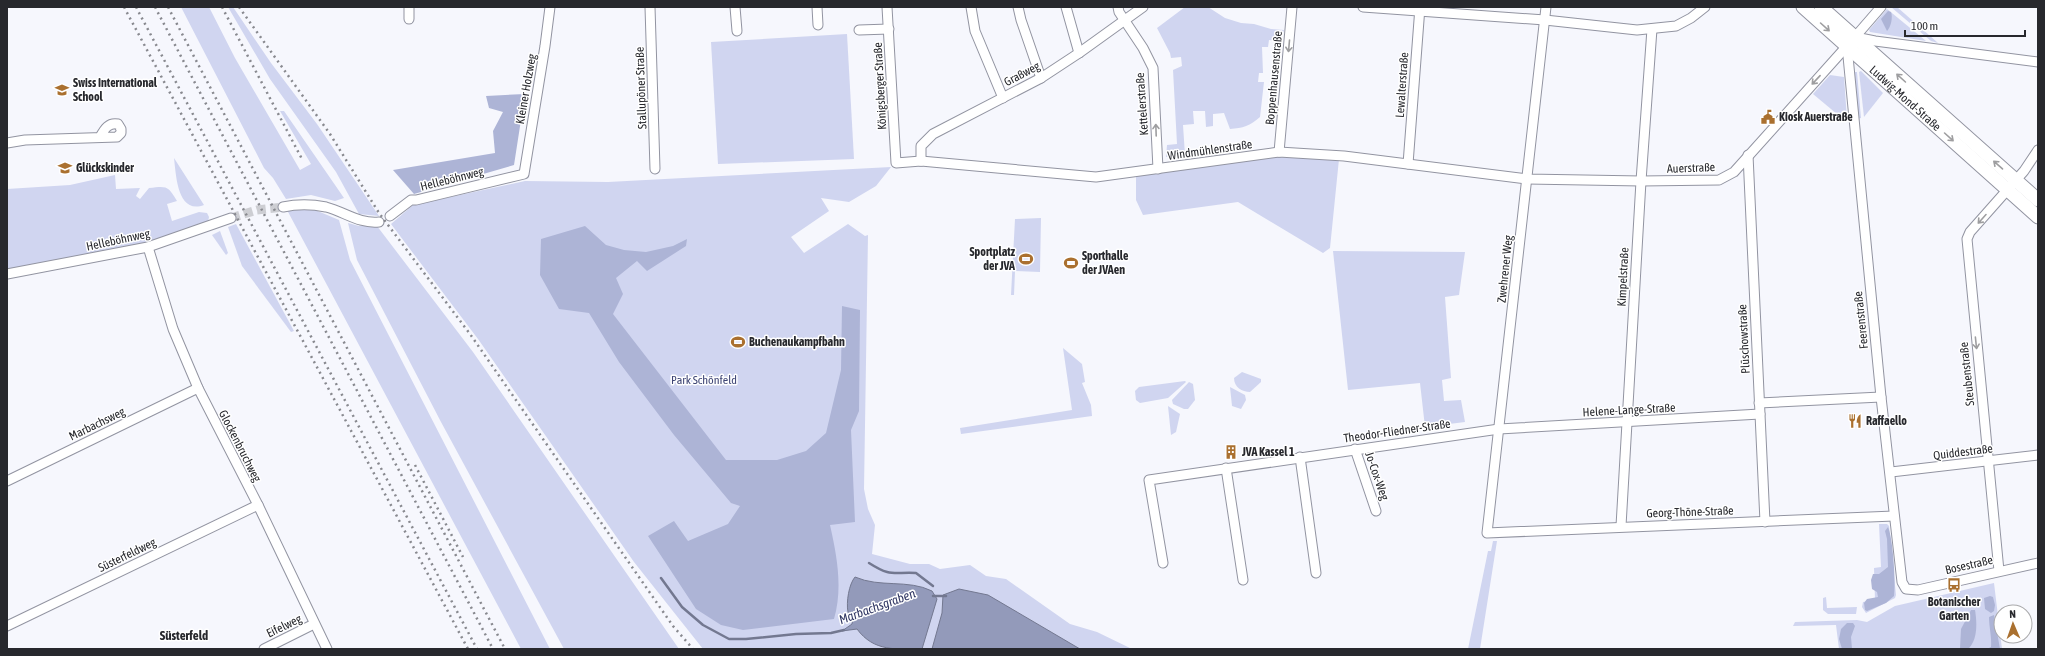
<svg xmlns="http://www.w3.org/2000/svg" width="2045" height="656" font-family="'Asap Condensed',sans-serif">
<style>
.green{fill:#d0d5f0}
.forest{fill:#adb4d6}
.water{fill:#939aba;stroke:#737890}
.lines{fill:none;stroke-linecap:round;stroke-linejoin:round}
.stream{stroke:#737890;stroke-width:2.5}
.street-tunnel{stroke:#cdced3;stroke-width:9;stroke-dasharray:9 4.5;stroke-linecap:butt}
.street-casing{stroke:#9294a1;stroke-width:11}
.secondary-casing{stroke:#9294a1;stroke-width:15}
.street{stroke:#fff;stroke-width:9}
.secondary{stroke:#fff;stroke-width:13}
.rail{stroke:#88898f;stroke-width:2.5;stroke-dasharray:2 4;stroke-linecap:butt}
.oneway{stroke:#9e9ea0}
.labels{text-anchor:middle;stroke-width:3;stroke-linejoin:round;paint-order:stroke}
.street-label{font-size:12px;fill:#27282d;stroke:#fff}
.poi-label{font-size:12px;font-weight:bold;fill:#27282d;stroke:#fff;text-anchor:start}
.park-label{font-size:12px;fill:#3e4574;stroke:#fff}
.water-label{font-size:13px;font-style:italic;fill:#2f3562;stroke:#fff}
.neighbourhood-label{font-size:13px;font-weight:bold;fill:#27282d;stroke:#fff}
</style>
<rect width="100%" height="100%" fill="#f6f7fd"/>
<g class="green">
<polygon points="181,7 209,7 235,58 300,170 311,164 280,111 284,111 344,198 335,201 311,195 286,199 273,178 264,168"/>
<polygon points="228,7 233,7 271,63 317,124 379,216 359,214 336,172 270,79"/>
<path d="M1185,7H1208L1225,18L1241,23L1254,24L1271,29L1284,30L1280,41L1269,40L1268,47H1262L1263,73H1259L1258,82H1264L1260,117C1250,126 1243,128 1230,129L1224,113L1213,114V126L1206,127L1205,111H1193L1194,124L1183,125L1185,155L1166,157L1167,145L1177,144L1173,70L1182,66L1181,57L1171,58L1170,53L1157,28Z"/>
<polygon points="1891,7 1897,7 1938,43 1931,41"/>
<polygon points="1887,9 1926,41 1870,32 1869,30"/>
<polygon points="847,34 854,159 718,164 711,42"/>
<polygon points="1861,71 1883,93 1864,117 1859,72"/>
<polygon points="1854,72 1857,72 1861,118 1857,119 1853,74"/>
<polygon points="1830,75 1844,77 1847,119 1843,119 1813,94"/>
<polygon points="1279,155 1339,159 1330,248 1323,253 1238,202 1143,215 1136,200 1136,176"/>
<path d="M174,158L204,205C177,215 176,174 174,158Z"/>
<polygon points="891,167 876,186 849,202 821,198 829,211 791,237 804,253 848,224 865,236 868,235 864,489 868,509 875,525 872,554 910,564 929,564 940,569 970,565 986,576 1006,579 1070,624 1097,632 1132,649 703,649 634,562 478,339 391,224 413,205 525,181 608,182"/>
<path d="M115,175L116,189L140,188L136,196L140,199L149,188C166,186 168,185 177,201L167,204L172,221L199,212L207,213L209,217L208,222L143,244L7,269V189L70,185Z"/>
<polygon points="313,209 339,220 350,260 550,649 521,649 287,210"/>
<polygon points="1041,218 1040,272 1015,271 1014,295 1011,295 1015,219"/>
<polygon points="348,223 359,226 377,226 473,352 679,649 564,649 441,422 357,260"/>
<polygon points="236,224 294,331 291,332 242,266 228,227"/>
<polygon points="220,231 228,253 226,255 212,235"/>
<polygon points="1333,251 1465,252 1459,295 1445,297 1451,378 1442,380 1444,401 1461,400 1465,422 1425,427 1420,383 1348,390"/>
<polygon points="1063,348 1082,364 1085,382 1082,383 1091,405 1092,416 961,434 960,428 1072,410"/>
<path d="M1242,372L1261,379V382L1250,392C1242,392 1234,387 1234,378Z"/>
<polygon points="1185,381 1186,382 1168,398 1140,403 1136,400 1135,391 1139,387"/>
<polygon points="1189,382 1193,384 1195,400 1188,409 1184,409 1173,404 1172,400"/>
<polygon points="1230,387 1245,395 1246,400 1241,409 1232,406"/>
<polygon points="1168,406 1180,414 1176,432 1171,435"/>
<polygon points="1879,524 1887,524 1889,526 1896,595 1895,598 1866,613 1862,607 1863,602 1875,600 1874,568 1881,567"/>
<polygon points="1493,541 1497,541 1480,649 1468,649 1488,551 1491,551"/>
<polygon points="1994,583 2002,649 1839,649 1836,625 1793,626 1795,622 1857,620 1867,622 1895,606"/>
<polygon points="1826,597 1827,608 1857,607 1856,614 1828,614 1823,610 1823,598"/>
</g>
<g class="forest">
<path d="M1888,11L1891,12C1893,17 1891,27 1887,31L1881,19Z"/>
<polygon points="525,94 514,165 414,194 393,170 495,153 493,131 503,112 489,108 486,96"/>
<path d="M585,226L606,245L624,250L646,252L673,246L687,239L686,246L647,271L637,261L616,278L623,294L613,314L726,460H777L806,451L826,433L841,370L842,306L860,310L859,411L851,430L855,522L830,525C837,556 843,588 834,619L743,630L721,625L696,609L648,536L674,521L688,541L728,524L740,506L731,503L674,435L619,362L589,313L559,309L540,275L541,239Z"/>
<path d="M1888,527C1893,538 1896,584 1894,596L1886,603L1867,611L1865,610L1864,603L1867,599L1878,597L1877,592L1872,589L1871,580L1873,574H1879L1888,567L1887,539L1885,531Z"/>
<polygon points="1990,596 1993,597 1995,605 1994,611 1991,613 1985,609 1984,598"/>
<path d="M1971,610H1975C1977,622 1978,640 1968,649H1960L1961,629Z"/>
<path d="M1994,615L2000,649H1987L1991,647C1992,638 1989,627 1989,617Z"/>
<polygon points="1847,623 1853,623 1855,626 1851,637 1852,649 1842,649 1839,639 1841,629"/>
</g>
<g class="water">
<path d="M855,577C880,588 908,579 932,591L937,599L922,649C896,649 874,652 857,629L842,631L852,624C853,618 850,617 848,612C846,602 849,584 855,577Z"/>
<polygon points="959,589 988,595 1080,649 932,649 942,613 943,595"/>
</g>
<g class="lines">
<g class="stream">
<path d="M869,563C891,577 892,572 916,573L933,586"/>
<polyline points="661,578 682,607 703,625 729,639 746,639 796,634 831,633 844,630"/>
<polyline points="933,596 946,596"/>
</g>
<polyline class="street-tunnel" points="231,218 257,210 283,207"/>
<defs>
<g id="street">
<polyline points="650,7 655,169"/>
<polyline points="735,7 737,31"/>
<polyline points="817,7 818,25"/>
<polyline points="887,7 896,163 921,161 1096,177 1279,152 1344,156 1527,179 1641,181 1719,180 1734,172 1855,37 1875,41 2038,62"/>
<polyline points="971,7 975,31 1003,98"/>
<polyline points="1018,7 1021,20 1041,78"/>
<polyline points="1066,7 1079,53"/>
<polyline points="1118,7 1119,12 1143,48 1153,68 1158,169"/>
<polyline points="1363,7 1545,20 1637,30 1676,26 1691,18 1705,7"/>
<polyline points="1546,7 1487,533 1894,516"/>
<polyline points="409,19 409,7"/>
<polyline points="859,30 889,29"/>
<polyline points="1855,37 1881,7"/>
<polyline points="1847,46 1881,397 1902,582 1906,589 1918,590 2038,563"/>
<path d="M7,143L25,140L117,137L121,133V129L118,124C108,122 104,130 100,137"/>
<polyline points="1279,152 1292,7"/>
<polyline points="1748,155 1765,522"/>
<polyline points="921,161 921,146 933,134 1041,78 1079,53 1143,7"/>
<polyline points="1408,164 1420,7"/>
<path d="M283,207C297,204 311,204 326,207C345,212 359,224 379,222"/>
<polyline points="390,216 411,200 416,200 524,174 545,46 550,7"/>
<polyline points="148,247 173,329 198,388 258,505 327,649"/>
<polyline points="7,274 148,247 231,218"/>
<polyline points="1759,403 1881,397"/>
<polyline points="1355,449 1376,511"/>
<polyline points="1300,457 1316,573"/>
<polyline points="1226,468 1243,580"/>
<polyline points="1891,472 2038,455"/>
<polyline points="7,481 198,388"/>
<polyline points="1621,526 1641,181 1652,29"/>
<polyline points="1163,563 1149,480 1499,429 1760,414"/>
<polyline points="1999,571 1967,239 1970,232 2024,171 2038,150"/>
<polyline points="7,626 258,505"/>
<polyline points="264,649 314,624"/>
</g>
<g id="secondary">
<path id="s1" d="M1803,7L2038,217"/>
<polyline points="1821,7 2038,200"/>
</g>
</defs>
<use href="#street" class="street-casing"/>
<use href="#secondary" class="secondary-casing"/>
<use href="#street" class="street"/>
<use href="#secondary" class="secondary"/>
<g class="rail">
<polyline points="124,7 468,649"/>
<polyline points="136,7 477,649"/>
<polyline points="155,7 493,649"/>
<polyline points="168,7 505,649"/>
<polyline points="222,7 303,161"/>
<polyline points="239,7 330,134 379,213 470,334 673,626 693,649"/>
<polyline points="415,465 463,557"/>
</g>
</g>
<defs><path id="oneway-shaft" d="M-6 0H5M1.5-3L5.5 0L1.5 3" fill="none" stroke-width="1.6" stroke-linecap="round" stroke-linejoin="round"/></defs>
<g class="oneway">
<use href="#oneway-shaft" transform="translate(1825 27) rotate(42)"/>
<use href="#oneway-shaft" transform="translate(1289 46) rotate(95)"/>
<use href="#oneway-shaft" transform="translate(1901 78) rotate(-138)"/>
<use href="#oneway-shaft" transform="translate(1816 80) rotate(133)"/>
<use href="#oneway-shaft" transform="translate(1156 130) rotate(-92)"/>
<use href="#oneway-shaft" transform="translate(1949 137) rotate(42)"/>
<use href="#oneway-shaft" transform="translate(1998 165) rotate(-139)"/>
<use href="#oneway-shaft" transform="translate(1982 219) rotate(132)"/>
<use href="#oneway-shaft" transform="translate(1976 343) rotate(84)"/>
</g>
<defs>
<symbol id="school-bare" viewBox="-9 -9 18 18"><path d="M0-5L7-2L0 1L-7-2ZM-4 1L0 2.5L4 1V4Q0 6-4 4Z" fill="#aa702f" stroke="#fff" stroke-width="2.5" paint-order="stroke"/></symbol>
<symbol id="civic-bare" viewBox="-9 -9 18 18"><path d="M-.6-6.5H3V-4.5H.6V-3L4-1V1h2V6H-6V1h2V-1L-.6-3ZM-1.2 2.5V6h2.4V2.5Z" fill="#aa702f" stroke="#fff" stroke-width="2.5" paint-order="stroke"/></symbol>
<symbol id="stadium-bare" viewBox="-9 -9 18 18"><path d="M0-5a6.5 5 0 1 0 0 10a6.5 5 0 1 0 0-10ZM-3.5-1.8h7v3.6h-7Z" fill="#aa702f" stroke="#fff" stroke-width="2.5" paint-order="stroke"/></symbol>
<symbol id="restaurant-bare" viewBox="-9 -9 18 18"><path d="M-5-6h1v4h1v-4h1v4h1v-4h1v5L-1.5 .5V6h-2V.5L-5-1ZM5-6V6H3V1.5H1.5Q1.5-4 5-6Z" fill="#aa702f" stroke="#fff" stroke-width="2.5" paint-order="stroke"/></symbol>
<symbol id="building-bare" viewBox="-9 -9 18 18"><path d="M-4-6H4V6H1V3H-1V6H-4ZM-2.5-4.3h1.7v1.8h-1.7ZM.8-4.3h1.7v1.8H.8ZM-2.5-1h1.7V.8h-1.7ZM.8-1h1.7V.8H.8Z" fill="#aa702f" stroke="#fff" stroke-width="2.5" paint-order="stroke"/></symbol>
<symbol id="bus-bare" viewBox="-9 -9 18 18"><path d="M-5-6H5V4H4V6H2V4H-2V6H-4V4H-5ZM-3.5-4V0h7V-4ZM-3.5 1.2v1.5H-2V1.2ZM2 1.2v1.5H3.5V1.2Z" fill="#aa702f" stroke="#fff" stroke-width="2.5" paint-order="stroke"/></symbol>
</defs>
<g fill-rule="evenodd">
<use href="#school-bare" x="52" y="80" width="20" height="20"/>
<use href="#civic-bare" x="1758" y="107" width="20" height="20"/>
<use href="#school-bare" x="55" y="158" width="20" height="20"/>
<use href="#stadium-bare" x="1016" y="249" width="20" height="20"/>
<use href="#stadium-bare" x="1061" y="253" width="20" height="20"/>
<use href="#stadium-bare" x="728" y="332" width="20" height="20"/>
<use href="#restaurant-bare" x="1845" y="411" width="20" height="20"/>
<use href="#building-bare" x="1221" y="442" width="20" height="20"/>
<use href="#bus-bare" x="1944" y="575" width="20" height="20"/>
</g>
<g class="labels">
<g class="street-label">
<text transform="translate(1022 74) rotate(-28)" y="4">Graßweg</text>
<text transform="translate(1274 78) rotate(-85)" y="4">Boppenhausenstraße</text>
<text transform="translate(1402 85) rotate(-86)" y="4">Lewalterstraße</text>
<text transform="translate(880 86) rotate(-93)" y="4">Königsberger Straße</text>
<text transform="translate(641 88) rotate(-92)" y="4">Stallupöner Straße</text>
<text transform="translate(526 89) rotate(-80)" y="4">Kleiner Holzweg</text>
<text dy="4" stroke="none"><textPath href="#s1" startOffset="137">Ludwig-Mond-Straße</textPath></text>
<text transform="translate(1142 104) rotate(-94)" y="4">Kettelerstraße</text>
<text transform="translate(1210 150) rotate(-8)" y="4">Windmühlenstraße</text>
<text transform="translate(1691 168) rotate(-2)" y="4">Auerstraße</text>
<text transform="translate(452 179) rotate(-14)" y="4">Helleböhnweg</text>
<text transform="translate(118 240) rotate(-12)" y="4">Helleböhnweg</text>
<text transform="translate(1505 269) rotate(-84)" y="4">Zwehrener Weg</text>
<text transform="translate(1623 277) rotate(-87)" y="4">Kimpelstraße</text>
<text transform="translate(1861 320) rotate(-96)" y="4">Feerenstraße</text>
<text transform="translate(1744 339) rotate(-93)" y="4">Plüschowstraße</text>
<text transform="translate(1967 374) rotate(-96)" y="4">Steubenstraße</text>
<text transform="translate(1629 410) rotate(-3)" y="4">Helene-Lange-Straße</text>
<text transform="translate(97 424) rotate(-26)" y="4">Marbachsweg</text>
<text transform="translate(1397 431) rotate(-8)" y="4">Theodor-Fliedner-Straße</text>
<text transform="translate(240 446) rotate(63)" y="4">Glockenbruchweg</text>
<text transform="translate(1963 452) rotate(-7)" y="4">Quiddestraße</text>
<text transform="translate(1377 476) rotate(71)" y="4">Jo-Cox-Weg</text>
<text transform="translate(1690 512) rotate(-2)" y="4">Georg-Thöne-Straße</text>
<text transform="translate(127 555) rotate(-26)" y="4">Süsterfeldweg</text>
<text transform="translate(1969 565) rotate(-13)" y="4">Bosestraße</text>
<text transform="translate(284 626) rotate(-26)" y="4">Eifelweg</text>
</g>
<g class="poi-label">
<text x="73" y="87">Swiss International<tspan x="73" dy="14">School</tspan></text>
<text x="1779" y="121">Kiosk Auerstraße</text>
<text x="76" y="172">Glückskinder</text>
<text x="1015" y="256" text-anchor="end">Sportplatz<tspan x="1015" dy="14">der JVA</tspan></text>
<text x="1082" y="260">Sporthalle<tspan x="1082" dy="14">der JVAen</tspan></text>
<text x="749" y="346">Buchenaukampfbahn</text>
<text x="1866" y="425">Raffaello</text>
<text x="1242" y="456">JVA Kassel 1</text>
<text x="1954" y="606" text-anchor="middle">Botanischer<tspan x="1954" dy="14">Garten</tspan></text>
</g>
<g class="park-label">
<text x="704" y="384">Park Schönfeld</text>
</g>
<g class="water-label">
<text transform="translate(877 606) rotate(-20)" y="5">Marbachsgraben</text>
</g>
<g class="neighbourhood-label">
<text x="184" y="640">Süsterfeld</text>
</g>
</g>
<rect width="2045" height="656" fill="none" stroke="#27282d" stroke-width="16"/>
<g transform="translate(2013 624) rotate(358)"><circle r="19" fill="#ffffff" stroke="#a9a9ab"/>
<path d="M0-3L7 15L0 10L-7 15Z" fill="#aa702f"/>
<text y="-6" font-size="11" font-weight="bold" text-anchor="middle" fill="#27282d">N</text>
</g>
<path d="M1905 30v6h120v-6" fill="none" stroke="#27282d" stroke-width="2"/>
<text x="1911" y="30" font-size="12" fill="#27282d" stroke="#ffffff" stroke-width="3" paint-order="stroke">100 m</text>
</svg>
